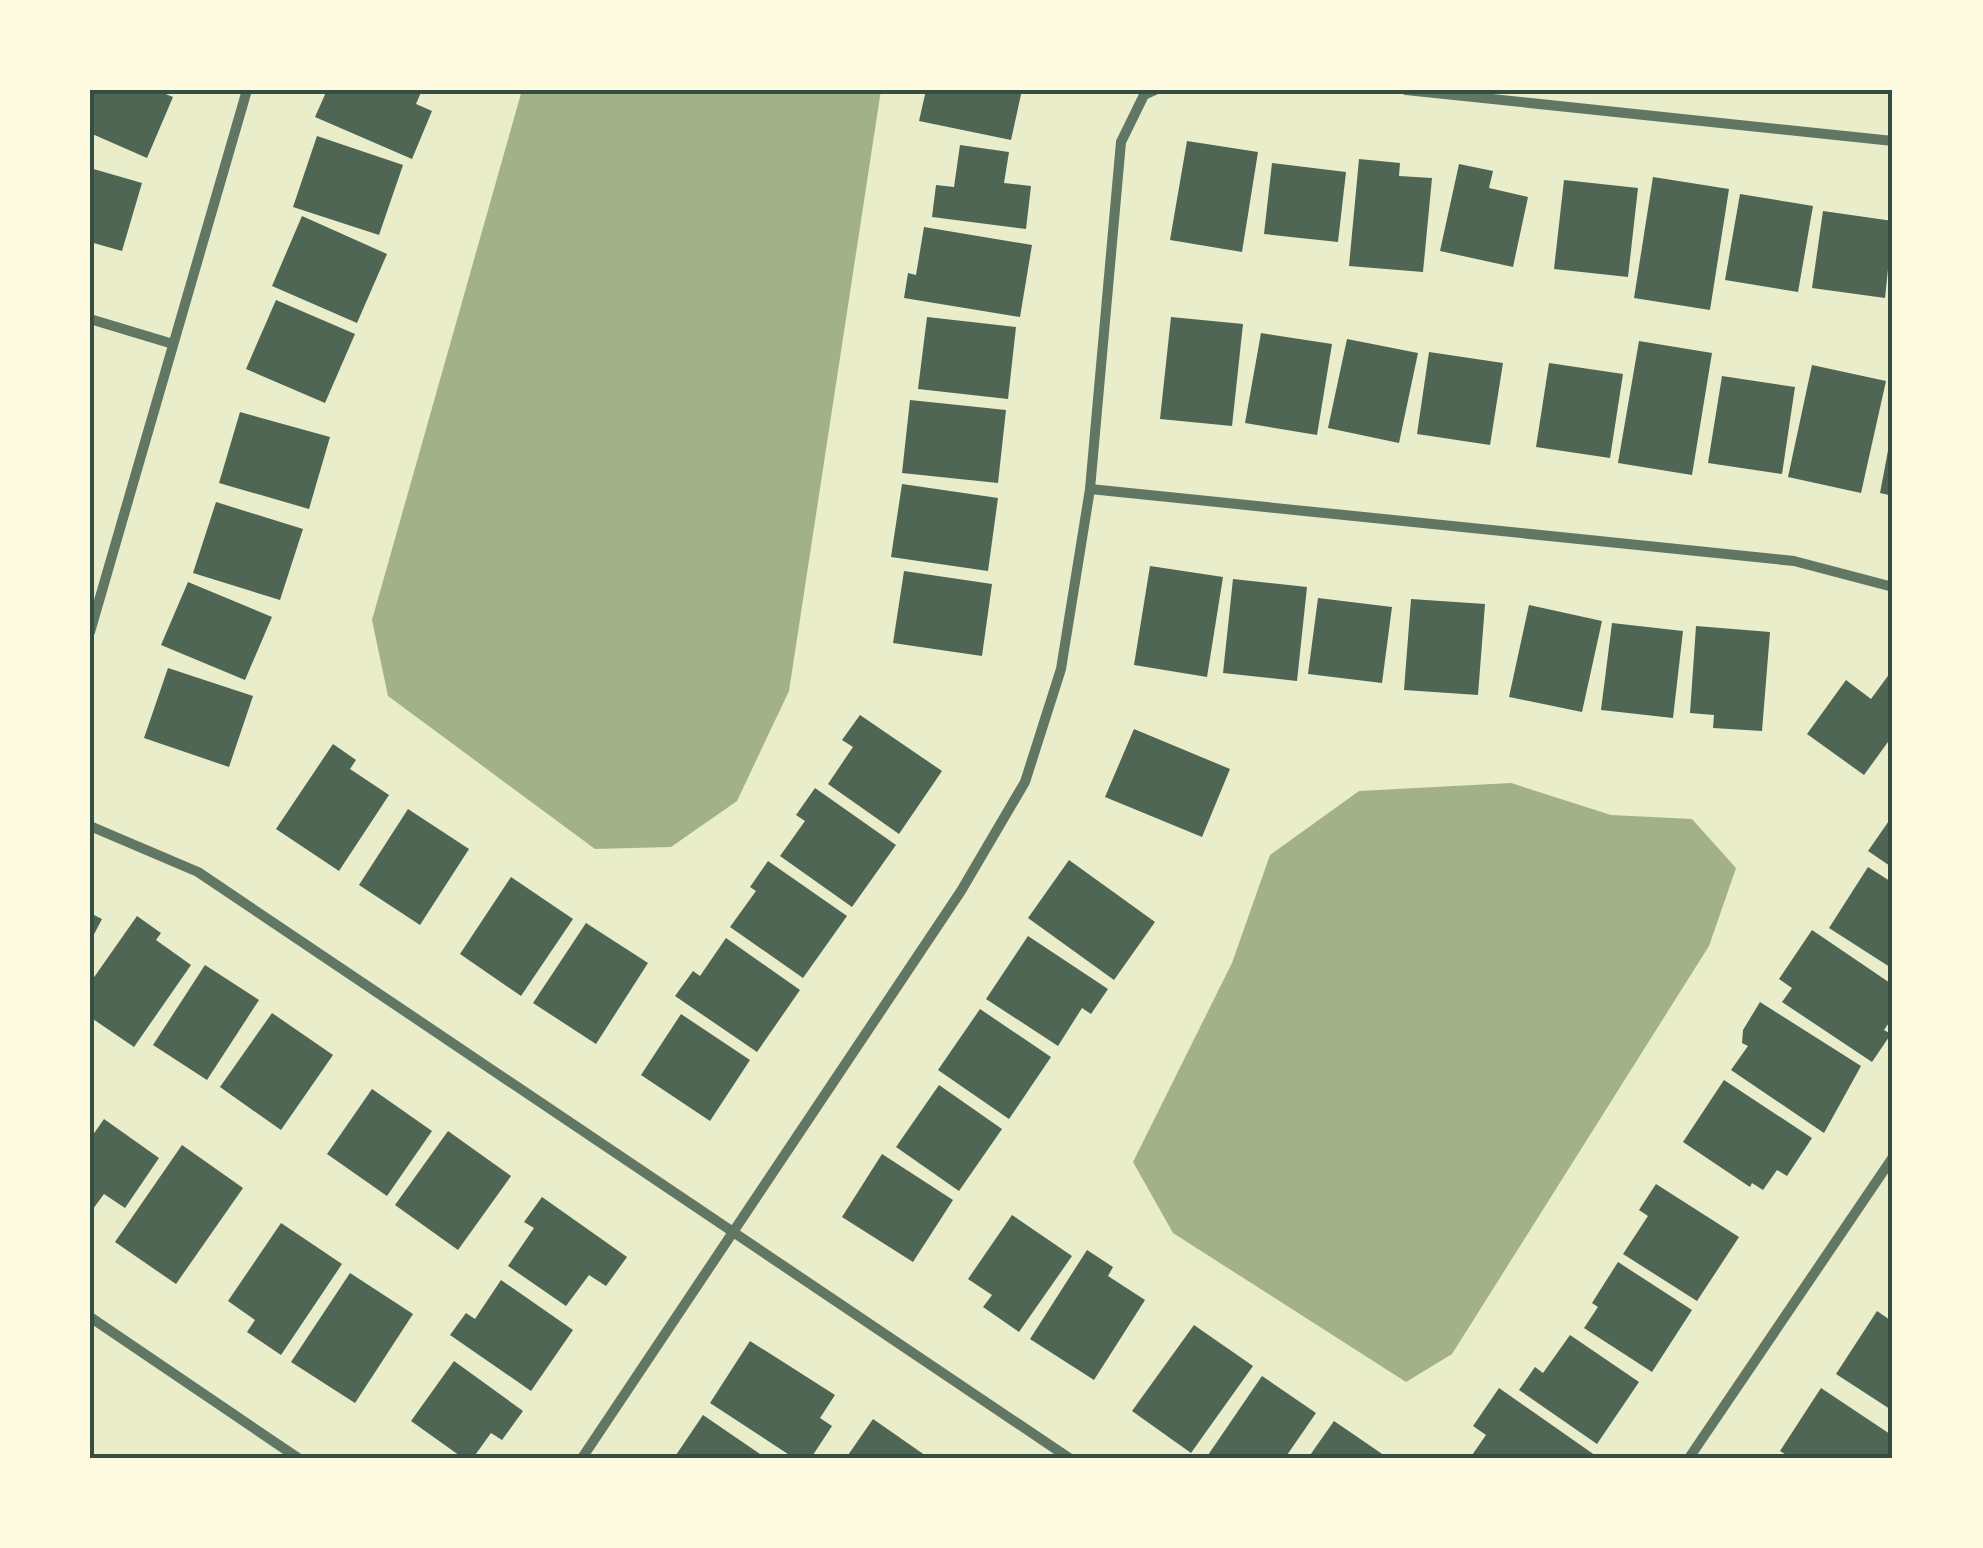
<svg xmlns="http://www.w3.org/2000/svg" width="1983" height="1548" font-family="'Fira Sans Condensed',sans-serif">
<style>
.water{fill:#a3b18a}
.building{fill:#4f6655}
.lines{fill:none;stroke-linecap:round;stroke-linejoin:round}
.minor{stroke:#617663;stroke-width:10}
.neatline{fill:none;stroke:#344e41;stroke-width:4}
</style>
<rect width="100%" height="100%" fill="#e9edc9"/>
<g class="water">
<polygon points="522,90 881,90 789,691 737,801 671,847 595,849 388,696 372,620"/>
<polygon points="1511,783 1611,815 1692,819 1736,868 1709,946 1452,1354 1406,1382 1173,1233 1133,1162 1232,963 1270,855 1359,791"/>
</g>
<g class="building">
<polygon points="90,90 156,90 173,97 147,158 90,133"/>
<polygon points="327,90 422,90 416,104 432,111 412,159 315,117"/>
<polygon points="926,90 1022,90 1011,140 919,121"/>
<polygon points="317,136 403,165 379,235 293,207"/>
<polygon points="1187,141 1258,152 1242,252 1170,240"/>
<polygon points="960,145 1009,152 1004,183 1031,186 1026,229 932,217 936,185 954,187"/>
<polygon points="1359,159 1400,163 1399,176 1432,178 1423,272 1349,266"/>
<polygon points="1272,163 1346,172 1338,242 1264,234"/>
<polygon points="1459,164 1493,171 1489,188 1528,197 1513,267 1440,251"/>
<polygon points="90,168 142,183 122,251 90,242"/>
<polygon points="1653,177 1729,189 1710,310 1634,298"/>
<polygon points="1564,180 1638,188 1628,277 1554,269"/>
<polygon points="1740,194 1813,206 1798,292 1725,280"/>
<polygon points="1823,211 1893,221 1885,298 1812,288"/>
<polygon points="302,216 387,254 357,323 272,286"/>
<polygon points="924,227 1032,245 1020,317 904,298 908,273 916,275"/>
<polygon points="276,300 355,334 325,403 246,369"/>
<polygon points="927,317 1016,327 1008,399 918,389"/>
<polygon points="1171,317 1243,324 1232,426 1160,419"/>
<polygon points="1261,333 1332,344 1317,435 1245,423"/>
<polygon points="1347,339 1418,353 1399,443 1328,428"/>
<polygon points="1639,341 1712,353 1692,475 1618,463"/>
<polygon points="1429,352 1503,363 1490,445 1417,434"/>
<polygon points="1549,363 1623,374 1610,458 1536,447"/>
<polygon points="1812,365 1886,381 1861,493 1788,477"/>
<polygon points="1722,376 1795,387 1782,474 1708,463"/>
<polygon points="910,400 1006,410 998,483 902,473"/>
<polygon points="240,412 330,437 309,509 219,483"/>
<polygon points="1891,435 1893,435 1893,496 1880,493"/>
<polygon points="902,484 998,498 988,571 891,557"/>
<polygon points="216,502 303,529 280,600 193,573"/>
<polygon points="1150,566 1223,577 1207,677 1134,665"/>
<polygon points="904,571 992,584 982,656 893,643"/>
<polygon points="1233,579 1307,587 1297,681 1223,673"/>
<polygon points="188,582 272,617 245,680 161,645"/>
<polygon points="1318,598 1392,607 1382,683 1308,674"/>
<polygon points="1411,599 1485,604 1478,695 1404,690"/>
<polygon points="1529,605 1602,621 1582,712 1509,697"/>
<polygon points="1612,623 1683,631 1673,718 1601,710"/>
<polygon points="1696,626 1770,632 1762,731 1713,728 1714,715 1690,713"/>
<polygon points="168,668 253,696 229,767 144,738"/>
<polygon points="1893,669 1893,735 1864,775 1807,734 1846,680 1871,699"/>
<polygon points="860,715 942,771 899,834 828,784 853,747 842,740"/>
<polygon points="1134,729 1230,769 1202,837 1105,797"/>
<polygon points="333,744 356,760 350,769 389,795 339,871 276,829"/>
<polygon points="815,788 896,845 852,907 780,856 805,821 796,815"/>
<polygon points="408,809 469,849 420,925 359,885"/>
<polygon points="1893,815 1893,868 1868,851"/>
<polygon points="1069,860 1155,922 1114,980 1028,918"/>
<polygon points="768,861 847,916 803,978 730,927 756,891 750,887"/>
<polygon points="1868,867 1893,883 1893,969 1829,928"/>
<polygon points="511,877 573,919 521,996 460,954"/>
<polygon points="90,913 102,919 90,942"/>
<polygon points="137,916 161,933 156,940 191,965 134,1047 90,1017 90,983"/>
<polygon points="586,923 648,963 596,1044 533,1003"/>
<polygon points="1812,930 1893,985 1893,1017 1884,1030 1891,1034 1872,1062 1782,1002 1792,988 1779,979"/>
<polygon points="1028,936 1108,989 1091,1014 1082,1008 1058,1046 986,999"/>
<polygon points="726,938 800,990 757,1052 675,996 693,971 700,976"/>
<polygon points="205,965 259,1000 207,1080 153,1045"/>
<polygon points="1760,1002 1861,1066 1824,1133 1731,1070 1748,1046 1742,1043 1743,1030"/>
<polygon points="980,1009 1051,1057 1009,1119 938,1070"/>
<polygon points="272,1013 333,1055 281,1130 220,1087"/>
<polygon points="681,1014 750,1060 710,1121 641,1075"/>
<polygon points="1724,1080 1812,1138 1787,1176 1777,1170 1763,1190 1752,1183 1750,1187 1683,1142"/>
<polygon points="939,1085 1002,1129 959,1191 896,1147"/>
<polygon points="372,1089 432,1131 387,1196 327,1154"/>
<polygon points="104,1119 159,1158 125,1208 104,1194 90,1213 90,1139"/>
<polygon points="448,1131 511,1176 458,1250 395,1205"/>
<polygon points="182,1145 243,1188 176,1284 115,1242"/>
<polygon points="882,1154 953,1200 913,1262 842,1217"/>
<polygon points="1656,1184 1739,1237 1697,1301 1623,1254 1648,1216 1639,1210"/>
<polygon points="542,1197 627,1257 606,1286 589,1275 566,1306 508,1266 534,1228 524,1222"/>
<polygon points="1012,1215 1072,1256 1019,1332 983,1307 992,1295 968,1279"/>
<polygon points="281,1223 342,1264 281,1355 247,1332 255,1320 228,1301"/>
<polygon points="1087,1250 1113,1267 1108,1276 1145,1300 1094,1380 1030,1339"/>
<polygon points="1618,1262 1692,1310 1652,1372 1584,1328 1598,1307 1592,1303"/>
<polygon points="350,1273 413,1314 355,1403 291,1362"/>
<polygon points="501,1280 573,1330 531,1391 450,1335 466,1313 475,1319"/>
<polygon points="1877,1311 1893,1322 1893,1411 1836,1374"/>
<polygon points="1194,1325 1253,1366 1191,1453 1132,1411"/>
<polygon points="1570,1335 1639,1382 1597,1444 1519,1390 1535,1367 1543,1373"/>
<polygon points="750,1341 835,1395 820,1418 832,1426 811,1458 794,1458 710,1403"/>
<polygon points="454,1361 523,1411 502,1440 491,1433 473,1458 463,1458 411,1421"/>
<polygon points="1262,1376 1316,1413 1285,1458 1206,1458"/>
<polygon points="1499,1388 1599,1458 1470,1458 1486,1435 1473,1426"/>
<polygon points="1821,1388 1893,1436 1888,1458 1791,1458 1780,1451"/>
<polygon points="703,1415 766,1458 674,1458"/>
<polygon points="873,1419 929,1458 846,1458"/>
<polygon points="1334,1421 1388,1458 1308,1458"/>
</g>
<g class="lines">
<g class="minor">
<polyline points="1406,90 1893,141"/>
<polyline points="90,319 173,344"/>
<polyline points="1090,489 1794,561 1893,587"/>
<polyline points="90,632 247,90"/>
<polyline points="90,826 198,872 1069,1458"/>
<polyline points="90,1317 298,1458"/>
<polyline points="582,1458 961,891 1025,782 1061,669 1090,489 1121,142 1144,95 1155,90"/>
<polyline points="1689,1458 1893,1157"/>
</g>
</g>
<rect width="1983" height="1548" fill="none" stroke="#fefae0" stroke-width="185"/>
<rect x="92" y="92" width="1798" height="1364" class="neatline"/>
</svg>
